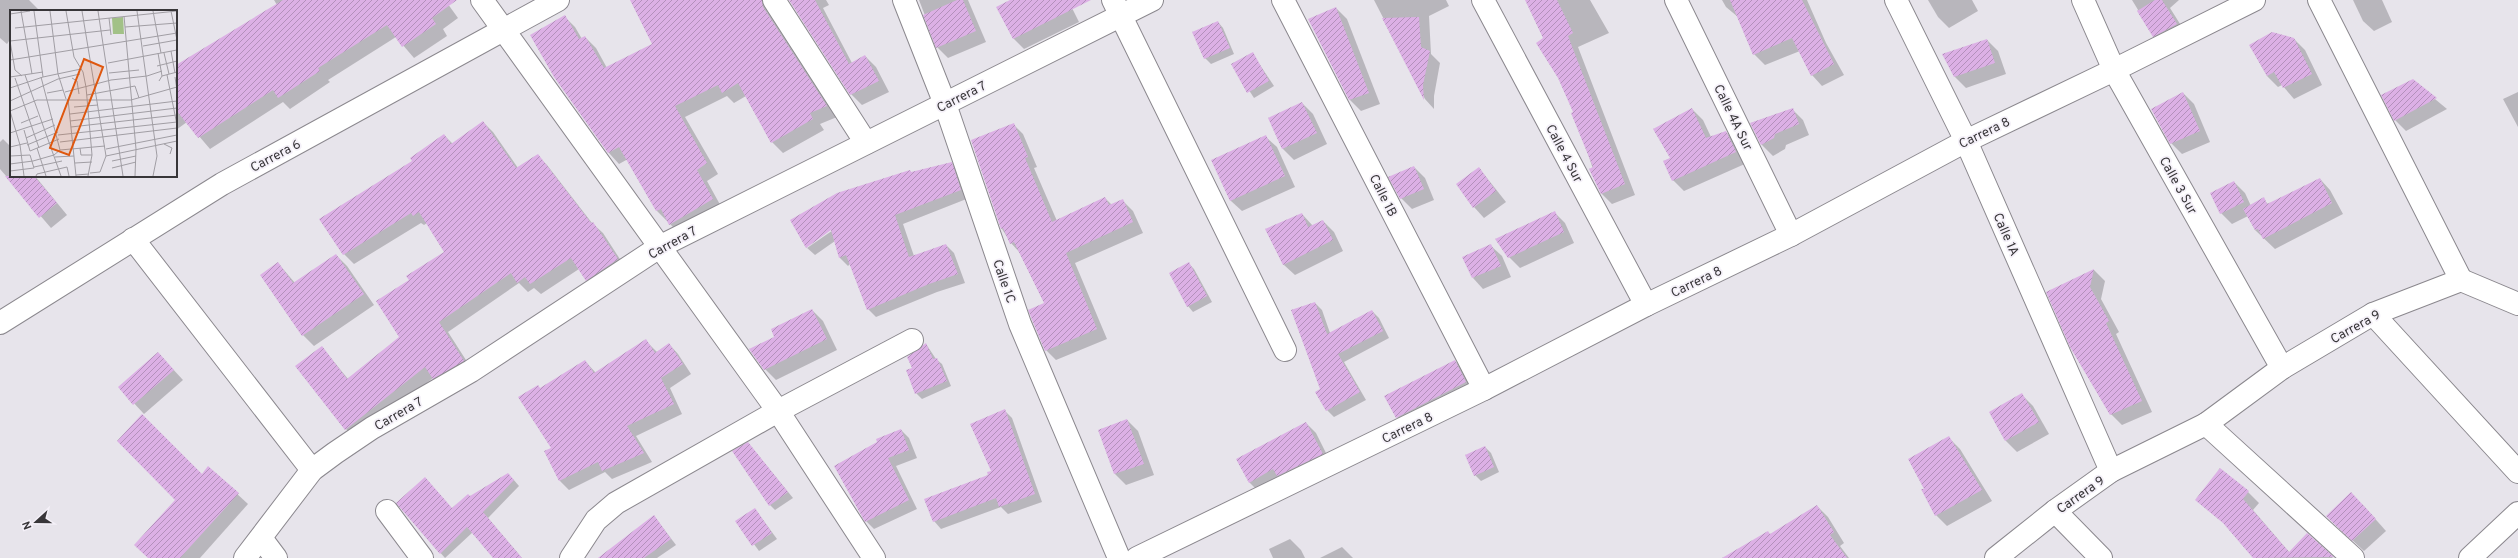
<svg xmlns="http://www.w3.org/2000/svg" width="2518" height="558" font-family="Overpass,sans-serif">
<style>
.shadow{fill:#0003;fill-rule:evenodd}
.building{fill:url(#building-hatch)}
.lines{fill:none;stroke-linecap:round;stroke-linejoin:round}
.minor-casing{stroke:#8b888e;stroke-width:24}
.minor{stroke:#fff;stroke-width:22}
.labels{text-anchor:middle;stroke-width:3.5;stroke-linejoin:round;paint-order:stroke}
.street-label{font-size:13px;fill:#383639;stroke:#f5f1f9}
.inset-road{fill:none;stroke:#a19ea4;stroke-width:1}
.view{fill:#df570e;fill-opacity:0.15;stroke:#df570e;stroke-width:2}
.inset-edge{fill:none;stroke:#383639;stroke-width:2}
</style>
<defs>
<pattern id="building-hatch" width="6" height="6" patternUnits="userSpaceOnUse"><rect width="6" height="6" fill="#dcb0e5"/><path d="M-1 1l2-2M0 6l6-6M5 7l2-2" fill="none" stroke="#b390bb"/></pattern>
</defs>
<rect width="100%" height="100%" fill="#e7e4eb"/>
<g class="shadow">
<polygon points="0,0 29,0 40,11 11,11 11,43 9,41 7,44 0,38"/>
<polygon points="274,0 445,0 458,18 443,29 447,36 414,58 396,37 328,80 330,82 290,109 283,102 210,149 187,122 176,130 176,73 277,5"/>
<polygon points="631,0 778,0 837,117 820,124 824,130 783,153 772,142 746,96 734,103 727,96 685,117 718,174 707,181 723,210 681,235 657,211 628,159 619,164 609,153 555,77 564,16 575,27 582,39 585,37 596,48 607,68 653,44"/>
<polygon points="790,0 826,0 829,5 823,8 852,63 865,56 876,67 889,92 862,105 851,94"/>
<polygon points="919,0 968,0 986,42 948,58 937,47"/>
<polygon points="1012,0 1068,0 1079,22 1024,49 1013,38"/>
<polygon points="1374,0 1446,0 1449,6 1429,16 1431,54 1440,63 1434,96 1434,109 1425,99"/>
<polygon points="1526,0 1590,0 1609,33 1578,47 1635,195 1612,204 1601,193 1574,112 1545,38"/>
<polygon points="1722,0 1807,0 1826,43 1844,75 1822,86 1812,75 1800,51 1765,65 1754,54 1738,17 1726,7"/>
<polygon points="1928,0 1972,0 1978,11 1949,28 1938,17"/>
<polygon points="2132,0 2179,0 2170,8 2187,35 2165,47 2154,36"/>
<polygon points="2353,0 2382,0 2392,22 2374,31 2363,21"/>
<polygon points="1336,8 1347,19 1380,104 1361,111 1350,100 1310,20"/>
<polygon points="1218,22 1223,28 1234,54 1211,64 1205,58"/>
<polygon points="2294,39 2305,50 2322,85 2294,99 2282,85 2278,87 2267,76 2250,45"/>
<polygon points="1987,40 1998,51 2006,74 1966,88 1955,77 1944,54"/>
<polygon points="1252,53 1274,86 1254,98 1232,64"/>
<polygon points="2412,80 2447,109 2406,131 2395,120"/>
<polygon points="2518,92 2518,127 2503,99"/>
<polygon points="2183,93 2194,104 2210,142 2182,154 2171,143"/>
<polygon points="1302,103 1313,114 1327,144 1294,160 1283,149 1269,119"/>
<polygon points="1692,109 1703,120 1711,137 1726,132 1737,143 1747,163 1684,191 1673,180 1664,161 1671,158"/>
<polygon points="1792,109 1803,120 1809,135 1786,145 1785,149 1773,156 1762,145 1751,123"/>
<polygon points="483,122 493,132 518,168 537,155 547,165 592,223 603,233 627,270 596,290 579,269 541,294 534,288 528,292 519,283 448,332 473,371 443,388 433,378 356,439 346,429 322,347 348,379 400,337 410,281 445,253 427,223 424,225 421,223 354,264 344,254 413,161 444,135 453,144"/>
<polygon points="1013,124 1023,134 1037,167 1034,168 1057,221 1105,198 1112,205 1122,200 1133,211 1143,233 1075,263 1107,339 1056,360 1046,350 1046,304 1021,254 1011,243 1002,229"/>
<polygon points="1266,137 1277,147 1295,187 1242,211 1231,201 1213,160"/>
<polygon points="3,139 11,147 11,176 35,176 67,215 51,228 0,169 0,142"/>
<path d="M951,163L960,172L969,198L903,224L914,256L946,245L954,253L965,283L937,292L876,317L868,309L850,264L848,266L840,258L835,241L815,255L806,247L791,220L837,194L910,171L912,173ZM834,227L836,228L807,248V245Z"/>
<polygon points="1414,167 1425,178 1434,200 1412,209 1401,198"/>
<polygon points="1479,168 1506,202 1484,218 1474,207"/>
<polygon points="2320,179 2330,190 2343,214 2275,249 2255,230 2248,216 2232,224 2221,213 2212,194 2234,182 2245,193 2251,206 2263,199 2269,205"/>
<polygon points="1554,212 1565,223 1574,243 1520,268 1509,257"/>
<polygon points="1302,214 1313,226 1323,221 1334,232 1343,251 1295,275 1284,265"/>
<polygon points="1491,246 1502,256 1511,277 1483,289 1473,278"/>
<polygon points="336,255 347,266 374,305 314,346 303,335 278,263 295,283"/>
<polygon points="1189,264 1194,269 1212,302 1193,312 1188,306"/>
<polygon points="2094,270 2105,281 2101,299 2119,332 2116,334 2152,412 2122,425 2111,414 2047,292"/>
<polygon points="1315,303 1322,310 1330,333 1372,311 1379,318 1389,338 1344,362 1366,400 1334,417 1327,410 1321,389"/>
<polygon points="812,310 823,321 837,350 776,380 765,369 775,337"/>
<polygon points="646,341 657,352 669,344 678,354 691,374 670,388 682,414 636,436 652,462 612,479 605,472 569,490 560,481 546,452 552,448 540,389 585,361 596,373"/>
<polygon points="926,344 936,359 942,364 951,386 922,399 916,393 913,368"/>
<polygon points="158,353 183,380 144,414 119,387"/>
<polygon points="1455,361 1465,372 1477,393 1407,428 1397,418"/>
<polygon points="2022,395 2033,406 2049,434 2017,452 2006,441 1990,413"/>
<polygon points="1004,410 1012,418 1042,502 1008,514 1001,507 941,529 934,521 992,471"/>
<polygon points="1127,420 1138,431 1154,475 1126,485 1115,474 1099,430"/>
<polygon points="1306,423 1316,433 1331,463 1259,492 1249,482"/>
<polygon points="901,430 909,438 917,458 896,466 917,509 874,529 866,521 835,466"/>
<polygon points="1949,438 1960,449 1992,501 1947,526 1936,515 1922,490 1926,489"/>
<polygon points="1485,447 1491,453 1499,472 1481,481 1475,475"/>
<polygon points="753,449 793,498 775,510 770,505"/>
<polygon points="209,468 248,504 200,558 148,558"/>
<polygon points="513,479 519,486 488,518 522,558 494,558 473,532 445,558 397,503 452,509"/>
<polygon points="2248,492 2259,503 2253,510 2290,553 2307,534 2333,558 2254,558 2201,495"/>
<polygon points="2362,504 2386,531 2364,551 2338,527"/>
<polygon points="1817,506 1828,517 1844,543 1840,546 1849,558 1746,558 1771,535"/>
<polygon points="755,509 777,539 759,551 737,521"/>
<polygon points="654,516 676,545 657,558 611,558"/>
<polygon points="1290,539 1301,550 1305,558 1273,558 1269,549"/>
<polygon points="1342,547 1353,558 1320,558"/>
</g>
<g class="building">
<polygon points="283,0 457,0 432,18 436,24 402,47 387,25 318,68 320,71 278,98 273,90 198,138 176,110 176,65"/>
<polygon points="630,0 762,0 763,7 827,106 810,113 813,119 771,143 738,83 722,93 718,85 675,106 707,163 697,170 713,199 669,225 661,209 656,211 619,147 608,153 554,77 530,35 565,15 579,39 585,36 604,68 652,44"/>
<polygon points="789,0 815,0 849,64 865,55 879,81 850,95"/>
<polygon points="957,0 963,0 976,31 936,48 923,15"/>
<polygon points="1010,0 1091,0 1013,39 996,7"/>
<polygon points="1525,0 1557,0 1573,33 1568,36 1625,184 1601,194 1589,169 1593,167 1571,113 1573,112 1558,78 1536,43 1543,38"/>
<polygon points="1730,0 1802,0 1834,64 1811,76 1792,38 1753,55"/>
<polygon points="2155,0 2162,0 2177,24 2153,37 2137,11"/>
<polygon points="1336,7 1369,93 1349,100 1308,19"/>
<polygon points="1419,17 1421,47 1430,51 1423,85 1424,100 1382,18"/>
<polygon points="1218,21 1230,48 1204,59 1192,32"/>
<polygon points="2272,32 2294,38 2312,74 2283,88 2274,72 2267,76 2249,45"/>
<polygon points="1987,39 1995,63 1954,77 1942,54"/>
<polygon points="1253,52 1269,81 1247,93 1231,64"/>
<polygon points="2413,79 2437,98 2394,121 2381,95"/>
<polygon points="2183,92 2200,131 2170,144 2151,109"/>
<polygon points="1302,102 1317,133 1282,149 1268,118"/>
<polygon points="1692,108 1706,138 1726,131 1736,152 1672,181 1663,161 1670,158 1653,129"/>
<polygon points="1793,108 1799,124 1775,134 1774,138 1761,145 1750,123"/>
<polygon points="483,121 516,168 538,154 591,223 593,222 618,259 586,281 571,258 530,284 525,277 517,283 511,273 439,322 464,361 433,379 425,367 345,430 295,366 322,346 347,379 399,337 376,301 409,280 406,276 444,252 419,212 413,216 411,213 343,255 319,219 412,161 410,158 444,134 451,144"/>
<polygon points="1014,123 1028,157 1025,158 1052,222 1105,197 1109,205 1123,199 1133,222 1066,253 1097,329 1045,351 1028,310 1044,303 1014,242 1010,244 1003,228 1001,229 971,140"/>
<polygon points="1266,135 1285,176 1230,201 1211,160"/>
<polygon points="952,162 961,190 895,215 909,257 946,244 958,274 929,284 867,310 846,255 839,258 831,230 806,248 790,220 837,193 910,170 911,172"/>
<polygon points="1414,166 1424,189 1400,199 1388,177"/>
<polygon points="1479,167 1496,191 1473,208 1456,184"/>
<polygon points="5,176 34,176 57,203 39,218"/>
<polygon points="2320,178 2332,203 2263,239 2258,229 2255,230 2243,209 2264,197 2267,204"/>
<polygon points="2234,181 2244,202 2220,214 2210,193"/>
<polygon points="1555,211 1564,232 1508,258 1495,239"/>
<polygon points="1302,213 1308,227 1323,220 1333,240 1283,265 1265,229"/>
<polygon points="1491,244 1501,266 1472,278 1462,257"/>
<polygon points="336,254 364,294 302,336 260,275 278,262 293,283"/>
<polygon points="1189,262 1207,296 1187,307 1169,273"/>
<polygon points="2094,269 2090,287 2109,321 2106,323 2142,401 2110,415 2070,347 2046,292"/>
<polygon points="1315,302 1327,334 1372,310 1383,331 1338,354 1360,392 1326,411 1315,392 1320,389 1291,310"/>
<polygon points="812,309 827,339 764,370 749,349 774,337 771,329"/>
<polygon points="646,339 655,353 669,343 683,364 661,378 674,404 627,426 644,453 602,471 598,462 559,481 544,451 551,448 518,397 538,385 540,388 585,360 594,373"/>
<polygon points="926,343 933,359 937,358 947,381 915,394 906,370 912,368 907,357"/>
<polygon points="158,352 174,370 133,405 118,387"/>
<polygon points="1455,360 1466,382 1396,418 1384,396"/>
<polygon points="2022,393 2039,422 2005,441 1989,412"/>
<polygon points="1005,409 1035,494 999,507 996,498 933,522 924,499 988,475 987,472 991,471 970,424"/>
<polygon points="142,414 202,474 208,466 239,493 180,558 148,558 134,545 175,500 117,441"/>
<polygon points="1127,419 1144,464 1114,474 1098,430"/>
<polygon points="1306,422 1323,454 1277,476 1273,469 1249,483 1236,459"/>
<polygon points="901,429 909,450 888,458 909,500 865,522 834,466 877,442 876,439"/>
<polygon points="1949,436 1982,490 1935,516 1921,489 1924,489 1908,459"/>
<polygon points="748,442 788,492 769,506 732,451"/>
<polygon points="1485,446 1494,467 1474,476 1465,455"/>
<polygon points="2220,468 2249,491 2243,499 2289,552 2307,533 2334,557 2253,558 2223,523 2195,500"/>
<polygon points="508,473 514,480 483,512 522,558 493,558 467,527 440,554 396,503 425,477 452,508 468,494 470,496"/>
<polygon points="2351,492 2376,519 2352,541 2326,516"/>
<polygon points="1817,505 1834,532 1830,535 1847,558 1722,558 1768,531 1770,534"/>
<polygon points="755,508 772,533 752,546 735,521"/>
<polygon points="654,515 671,539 644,558 598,558"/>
</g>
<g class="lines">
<defs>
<g id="minor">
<polyline points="482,0 778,411 874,558"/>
<polyline points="774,0 866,143"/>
<polyline points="904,0 945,104 1020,324 1119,558"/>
<polyline points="1113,0 1285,350"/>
<polyline points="1283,0 1484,389"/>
<polyline points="1483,0 1646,305"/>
<polyline points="1676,0 1791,235"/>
<polyline points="1896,0 1966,141 2111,471"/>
<polyline points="2083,0 2114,70 2282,368"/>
<polyline points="2319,0 2461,280"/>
<polyline points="133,239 312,470"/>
<polyline points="2461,280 2518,304"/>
<polyline points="2373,314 2518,472"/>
<polyline points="0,323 222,184 558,0"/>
<polyline points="2206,424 2353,558"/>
<polyline points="387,511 422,558"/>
<polyline points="2055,511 2101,558"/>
<polyline points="261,538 276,558"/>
<polyline points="245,558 312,470 335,453 372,428 471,371 661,246 1152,0"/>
<polyline points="571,558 596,520 616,503 778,411 912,340"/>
<polyline points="1137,558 1484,389 1646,305 1791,235 1966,141 2114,70 2254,0"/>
<polyline points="1996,558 2055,511 2111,471 2206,424 2282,368 2373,314 2461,280"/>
<polyline points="2470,558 2518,513"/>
</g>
</defs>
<use href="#minor" class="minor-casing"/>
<use href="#minor" class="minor"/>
</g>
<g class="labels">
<g class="street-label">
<text transform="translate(961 96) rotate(-27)" y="5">Carrera 7</text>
<text transform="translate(1734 117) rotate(64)" y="5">Calle 4A Sur</text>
<text transform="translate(1984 132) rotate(-26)" y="5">Carrera 8</text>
<text transform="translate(1565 153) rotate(62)" y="5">Calle 4 Sur</text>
<text transform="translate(275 155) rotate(-28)" y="5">Carrera 6</text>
<text transform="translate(2179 185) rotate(61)" y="5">Calle 3 Sur</text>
<text transform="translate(1384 195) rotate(63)" y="5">Calle 1B</text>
<text transform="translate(2007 234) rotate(66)" y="5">Calle 1A</text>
<text transform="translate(672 242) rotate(-29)" y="5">Carrera 7</text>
<text transform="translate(1005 281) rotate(71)" y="5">Calle 1C</text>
<text transform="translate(1696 281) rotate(-26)" y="5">Carrera 8</text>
<text transform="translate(2355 326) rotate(-29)" y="5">Carrera 9</text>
<text transform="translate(398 413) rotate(-30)" y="5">Carrera 7</text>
<text transform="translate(1407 427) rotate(-26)" y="5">Carrera 8</text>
<text transform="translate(2080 494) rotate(-35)" y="5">Carrera 9</text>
</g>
</g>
<g transform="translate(10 10)">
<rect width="167" height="167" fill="#e7e4eb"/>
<path d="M113,7L114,24H103L102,8Z" fill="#a2c187"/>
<path class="inset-road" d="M11,1L22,64M24,1L33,67M40,1L48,64L56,89M56,1L64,47L73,62L76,77L82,145L78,166M72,1L96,146M88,1L113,166M127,1L147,146L143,166M143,1L151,43M161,1L167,30M0,4L20,1M114,6L126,139L125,166M99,8L101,25M115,17L167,13M5,18L167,1M0,31L100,20M0,31L5,60L12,66M133,36L167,30M161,41L165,63M148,43L152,66L149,71M154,43L159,64M0,50L167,23M98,53L167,40M147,56L167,51M99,63L129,60M15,65L51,166M157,65L167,115M152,66L167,62M0,67L33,62M31,67L50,140M165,67L167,80M5,68L29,138M62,68L67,71L69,84M0,78L33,67L71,59M55,82L101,70L137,66L152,61M37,83L53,80M77,85L125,76L129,88M58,89L66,166M0,91L48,69L70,64M64,97L88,95M0,101L27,90H121L167,77M0,101L10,135L14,166M60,104L167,91M60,111L167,98M11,113L28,106M61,117L167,105M14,120L20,141L49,129M0,123L43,109M48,125L167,112M16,128L45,115M50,132L167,118M154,134L162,138L160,144M17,135L48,122M0,137L17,133M27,138L36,166M70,138L71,145H82M96,139L167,125M50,140L95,136M0,146L20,145L24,158L0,161M96,146L167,131M45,147L64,146M102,151L126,146M65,153L82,152M0,154L23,151L44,145L50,140M24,157L52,151M102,158L126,152M80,163L90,162L96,146M66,165L79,164M26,166L27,164L57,157L59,166"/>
<path class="view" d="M74,49L93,57L59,145L40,138Z"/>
<rect width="167" height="167" class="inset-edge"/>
</g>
<g transform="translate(36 522) rotate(249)" stroke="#f5f1f9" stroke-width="3" paint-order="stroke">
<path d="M0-3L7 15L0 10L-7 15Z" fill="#383639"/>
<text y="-6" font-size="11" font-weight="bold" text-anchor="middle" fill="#383639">N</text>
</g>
</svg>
